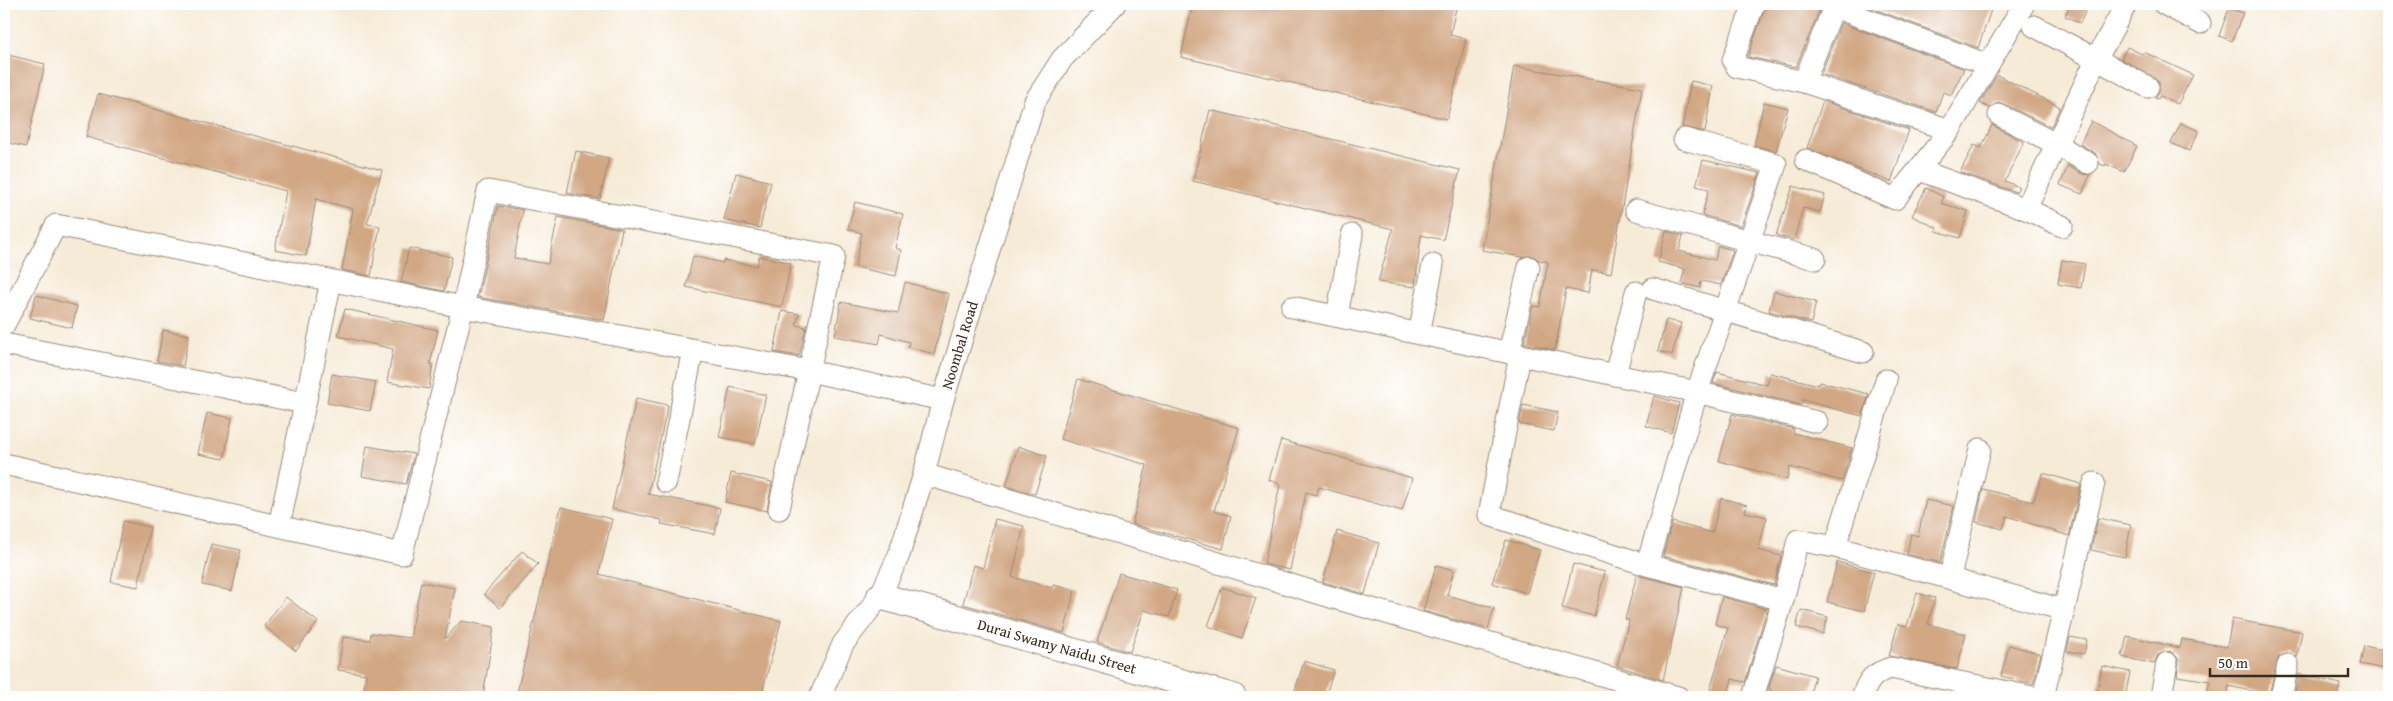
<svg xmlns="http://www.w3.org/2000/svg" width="2393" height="701" font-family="'Gentium Book Plus',serif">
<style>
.building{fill:#d2a784}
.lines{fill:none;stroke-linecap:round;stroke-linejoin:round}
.minor-casing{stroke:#988a7a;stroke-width:23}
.tertiary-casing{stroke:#988a7a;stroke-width:28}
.minor{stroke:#fff;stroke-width:21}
.tertiary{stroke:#fff;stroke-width:26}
.labels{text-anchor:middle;stroke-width:4;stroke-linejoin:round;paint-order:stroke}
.street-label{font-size:15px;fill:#3b2a1e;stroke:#fff}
</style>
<rect width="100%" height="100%" fill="#fff"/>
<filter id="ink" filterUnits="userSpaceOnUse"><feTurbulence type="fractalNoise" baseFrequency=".02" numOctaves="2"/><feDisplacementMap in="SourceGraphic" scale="10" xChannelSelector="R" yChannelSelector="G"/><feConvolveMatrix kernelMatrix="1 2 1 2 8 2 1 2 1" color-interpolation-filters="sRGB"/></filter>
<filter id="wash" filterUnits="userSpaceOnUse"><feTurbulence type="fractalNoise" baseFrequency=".0096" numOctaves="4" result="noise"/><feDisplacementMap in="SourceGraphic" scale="20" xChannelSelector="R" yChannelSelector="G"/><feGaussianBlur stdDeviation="1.12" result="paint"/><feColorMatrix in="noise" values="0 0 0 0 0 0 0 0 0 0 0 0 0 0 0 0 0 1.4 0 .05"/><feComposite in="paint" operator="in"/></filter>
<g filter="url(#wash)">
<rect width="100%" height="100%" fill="#f6ebd7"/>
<g id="blocks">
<g class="building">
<polygon points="1193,4 1457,4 1450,35 1466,39 1447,119 1181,57"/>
<polygon points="1766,4 1822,4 1796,67 1748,57"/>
<polygon points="1861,4 1993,4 1978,48"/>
<polygon points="2070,4 2089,4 2080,23 2065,16"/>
<polygon points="2229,8 2243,13 2232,41 2219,36"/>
<polygon points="1841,23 1964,69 1951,95 1943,92 1936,112 1821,74"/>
<polygon points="2127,47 2142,54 2144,52 2193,75 2178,104 2160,96 2158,99 2155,98 2159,92 2159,81 2121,59"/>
<polygon points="4,54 45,64 26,147 4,142"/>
<polygon points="1514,66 1642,88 1611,273 1592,270 1588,293 1566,289 1555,350 1524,343 1533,306 1540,307 1548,262 1539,260 1531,255 1522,257 1482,250"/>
<polygon points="1997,75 2060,107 2051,127 2004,104 1998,103 1989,108 1980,103"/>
<polygon points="1691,81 1713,86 1705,132 1682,127"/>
<polygon points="98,94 382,170 367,224 380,226 371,276 342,270 353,209 316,199 306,256 275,250 286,191 86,137"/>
<polygon points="1823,101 1909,130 1891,182 1807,148"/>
<polygon points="1764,102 1788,108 1776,151 1754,145"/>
<polygon points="1210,110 1460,170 1443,240 1421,235 1415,287 1378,282 1393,229 1193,181"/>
<polygon points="2091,121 2137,146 2124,172 2106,164 2105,166 2100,164 2095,153 2080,144"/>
<polygon points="2181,123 2199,131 2189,151 2171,143"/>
<polygon points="1992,125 2024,142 2005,181 2019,187 2016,192 1960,172 1974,145 1981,148"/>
<polygon points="576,151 609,158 600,199 567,193"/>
<polygon points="1703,160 1760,173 1741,226 1702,215 1709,189 1696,186"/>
<polygon points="2068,166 2082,174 2090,175 2082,194 2060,185"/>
<polygon points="736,173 771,182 760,228 724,220"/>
<polygon points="1793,186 1825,195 1820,212 1803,208 1794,240 1776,235"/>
<polygon points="1926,188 1944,197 1941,203 1968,211 1960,238 1936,231 1937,228 1912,216"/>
<polygon points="855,202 903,214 895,248 901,250 896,276 855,267 862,233 848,229"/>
<polygon points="498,206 523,210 514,258 548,264 558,217 622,229 604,320 478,297"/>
<polygon points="1666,231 1683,236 1679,251 1715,260 1718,246 1733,250 1721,285 1701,281 1700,288 1681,283 1685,269 1658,262"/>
<polygon points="409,248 452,257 444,291 401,282"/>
<polygon points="693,256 723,263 723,260 757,266 759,256 791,263 782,307 686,287"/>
<polygon points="2062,260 2085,264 2081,288 2058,284"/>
<polygon points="905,282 949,294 934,354 908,347 909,342 881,334 879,344 835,336 841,302 898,313"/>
<polygon points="1774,291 1816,302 1811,323 1769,311"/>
<polygon points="36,295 77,306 72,328 30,318"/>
<polygon points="345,309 438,330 430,364 433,364 429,389 387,382 393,349 338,336"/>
<polygon points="782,311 799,314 796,325 806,327 799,356 774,352"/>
<polygon points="1666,320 1681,323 1672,355 1658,351"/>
<polygon points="163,330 189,335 183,366 157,361"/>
<polygon points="1717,372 1767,385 1770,373 1819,385 1820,382 1869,394 1862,416 1802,400 1801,405 1713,383"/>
<polygon points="332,374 376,382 370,411 327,403"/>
<polygon points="1078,379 1239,428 1214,511 1231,516 1223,549 1132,524 1147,465 1060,439"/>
<polygon points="730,387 766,395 755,444 719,437"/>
<polygon points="1654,396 1679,403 1671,433 1646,426"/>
<polygon points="636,398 668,405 648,494 720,508 715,534 661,524 662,520 612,509"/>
<polygon points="1523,405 1558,412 1554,431 1519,424"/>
<polygon points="207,413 232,418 224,459 198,454"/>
<polygon points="1732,414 1794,429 1793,433 1852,448 1842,481 1790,467 1787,479 1719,461"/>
<polygon points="1281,440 1412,478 1402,511 1319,487 1316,495 1306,492 1290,570 1264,564 1280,484 1269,480"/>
<polygon points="367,446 414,454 406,484 362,476"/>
<polygon points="1018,446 1047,456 1035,494 1006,486"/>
<polygon points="731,473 772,482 767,511 725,502"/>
<polygon points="2043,473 2081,484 2069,536 2007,516 2003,529 1976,522 1983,489 2033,502"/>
<polygon points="1721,498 1747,505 1745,512 1767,517 1758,550 1781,556 1774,585 1663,556 1672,522 1712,533"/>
<polygon points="1926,500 1954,506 1940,563 1907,554 1911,534 1918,536"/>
<polygon points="561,507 612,519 599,574 781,621 761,697 516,697"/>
<polygon points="2098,518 2131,525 2125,557 2091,550"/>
<polygon points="995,519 1024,526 1012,577 1052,588 1053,585 1075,590 1064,633 963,604 973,565 983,568"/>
<polygon points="123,521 150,527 138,587 111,582"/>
<polygon points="1337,531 1379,543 1365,594 1323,582"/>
<polygon points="1506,540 1540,550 1527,593 1492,583"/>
<polygon points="211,544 241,550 232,591 202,585"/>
<polygon points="522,551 538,564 500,608 484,594"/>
<polygon points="1837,562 1874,572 1864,611 1827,602"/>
<polygon points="1573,564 1605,572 1594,616 1562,608"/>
<polygon points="1436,565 1454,570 1447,595 1494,608 1488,629 1423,611"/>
<polygon points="1119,573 1177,590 1169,617 1144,610 1130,652 1097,642"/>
<polygon points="1637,575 1684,587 1663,680 1617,666 1629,620 1625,619"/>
<polygon points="421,582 455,588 445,639 461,621 494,627 483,697 363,697 366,674 338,670 343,637 370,640 371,633 410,638"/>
<polygon points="1222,587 1256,598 1242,638 1208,626"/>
<polygon points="1917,593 1935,598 1928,624 1966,634 1957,669 1889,656 1898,624 1907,626"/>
<polygon points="286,597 318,622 296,651 264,626"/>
<polygon points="1722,597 1767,609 1745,682 1732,679 1727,697 1708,697 1728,628 1715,624"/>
<polygon points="1801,610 1828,617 1823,634 1796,627"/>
<polygon points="2232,619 2302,632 2297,657 2290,653 2278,657 2269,695 2229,686 2227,697 2206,697 2210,681 2177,676 2179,659 2170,651 2158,655 2154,664 2122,657 2127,636 2180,648 2182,639 2227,647"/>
<polygon points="2070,637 2087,640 2084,654 2067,651"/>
<polygon points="2009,645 2041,654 2033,684 2001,676"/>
<polygon points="2364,646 2389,651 2389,670 2360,664"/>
<polygon points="1304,661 1334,670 1325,697 1293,697"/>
<polygon points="1776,665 1815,676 1809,697 1770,697 1772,692 1769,688"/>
<polygon points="2102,666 2130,672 2125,697 2096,697"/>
<polygon points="2299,674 2340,684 2337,697 2294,697"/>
</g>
</g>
</g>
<g filter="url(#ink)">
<use href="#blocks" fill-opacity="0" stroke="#988a7a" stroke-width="1"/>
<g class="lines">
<defs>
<g id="minor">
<polyline points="1754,4 1733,60 1737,67 1804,82 1950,130"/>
<polyline points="2164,4 2200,23"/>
<polyline points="1834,7 1988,65"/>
<polyline points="2034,26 2148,87"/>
<polyline points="1804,82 1835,4"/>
<polyline points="1999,115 2056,144 2088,163"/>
<polyline points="1806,160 1895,199 1950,130 2024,4"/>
<polyline points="1919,170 2026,209 2096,60 2126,4"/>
<polyline points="2026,209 2062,226"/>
<polyline points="1636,210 1815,259"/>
<polyline points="1653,289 1863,352"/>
<polyline points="1292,307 1520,355"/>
<polyline points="1337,316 1352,235"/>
<polyline points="4,325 56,225 463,307 488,191 834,256 809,371 943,400"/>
<polyline points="1419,334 1433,265"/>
<polyline points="4,344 305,403"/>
<polyline points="1509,353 1529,267"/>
<polyline points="1615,375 1636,292"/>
<polyline points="4,464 402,554 463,307 809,371 779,509"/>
<polyline points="924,474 1334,598 1678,697"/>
<polyline points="666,482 693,350"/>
<polyline points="279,526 331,281"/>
<polyline points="1835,547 2064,610 2043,697"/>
<polyline points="1647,565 1697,392 1776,164 1684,139"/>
<polyline points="1950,577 1980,449"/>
<polyline points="1783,600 1798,540 1835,547 1886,380"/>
<polyline points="2064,610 2094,483"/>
<path id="s1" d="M820,697L843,644L880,596L899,555L924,474L943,400L1035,101L1062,59L1115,4"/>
<polyline points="1753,697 1783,600 1647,565 1489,515 1520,355 1697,392 1817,422"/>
<path d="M1862,697C1868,680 1873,673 1891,668L2032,697"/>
<polyline points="2161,697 2167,663"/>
<polyline points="2281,697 2288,665"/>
</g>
<g id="tertiary">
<path id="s2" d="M880,596L1233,697"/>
</g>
</defs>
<use href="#minor" class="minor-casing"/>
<use href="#tertiary" class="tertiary-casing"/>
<use href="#minor" class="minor"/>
<use href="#tertiary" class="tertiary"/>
</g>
</g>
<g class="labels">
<g class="street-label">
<text dy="5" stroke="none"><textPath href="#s1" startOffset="382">Noombal Road</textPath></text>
<text dy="5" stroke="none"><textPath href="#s2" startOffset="184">Durai Swamy Naidu Street</textPath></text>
</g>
</g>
<rect width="2393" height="701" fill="none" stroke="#fff" stroke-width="20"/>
<path d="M2210 668v8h138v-8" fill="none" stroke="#3b2a1e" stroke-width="2.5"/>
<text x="2218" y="668" font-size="15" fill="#3b2a1e" stroke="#ffffff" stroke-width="4" paint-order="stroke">50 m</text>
</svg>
